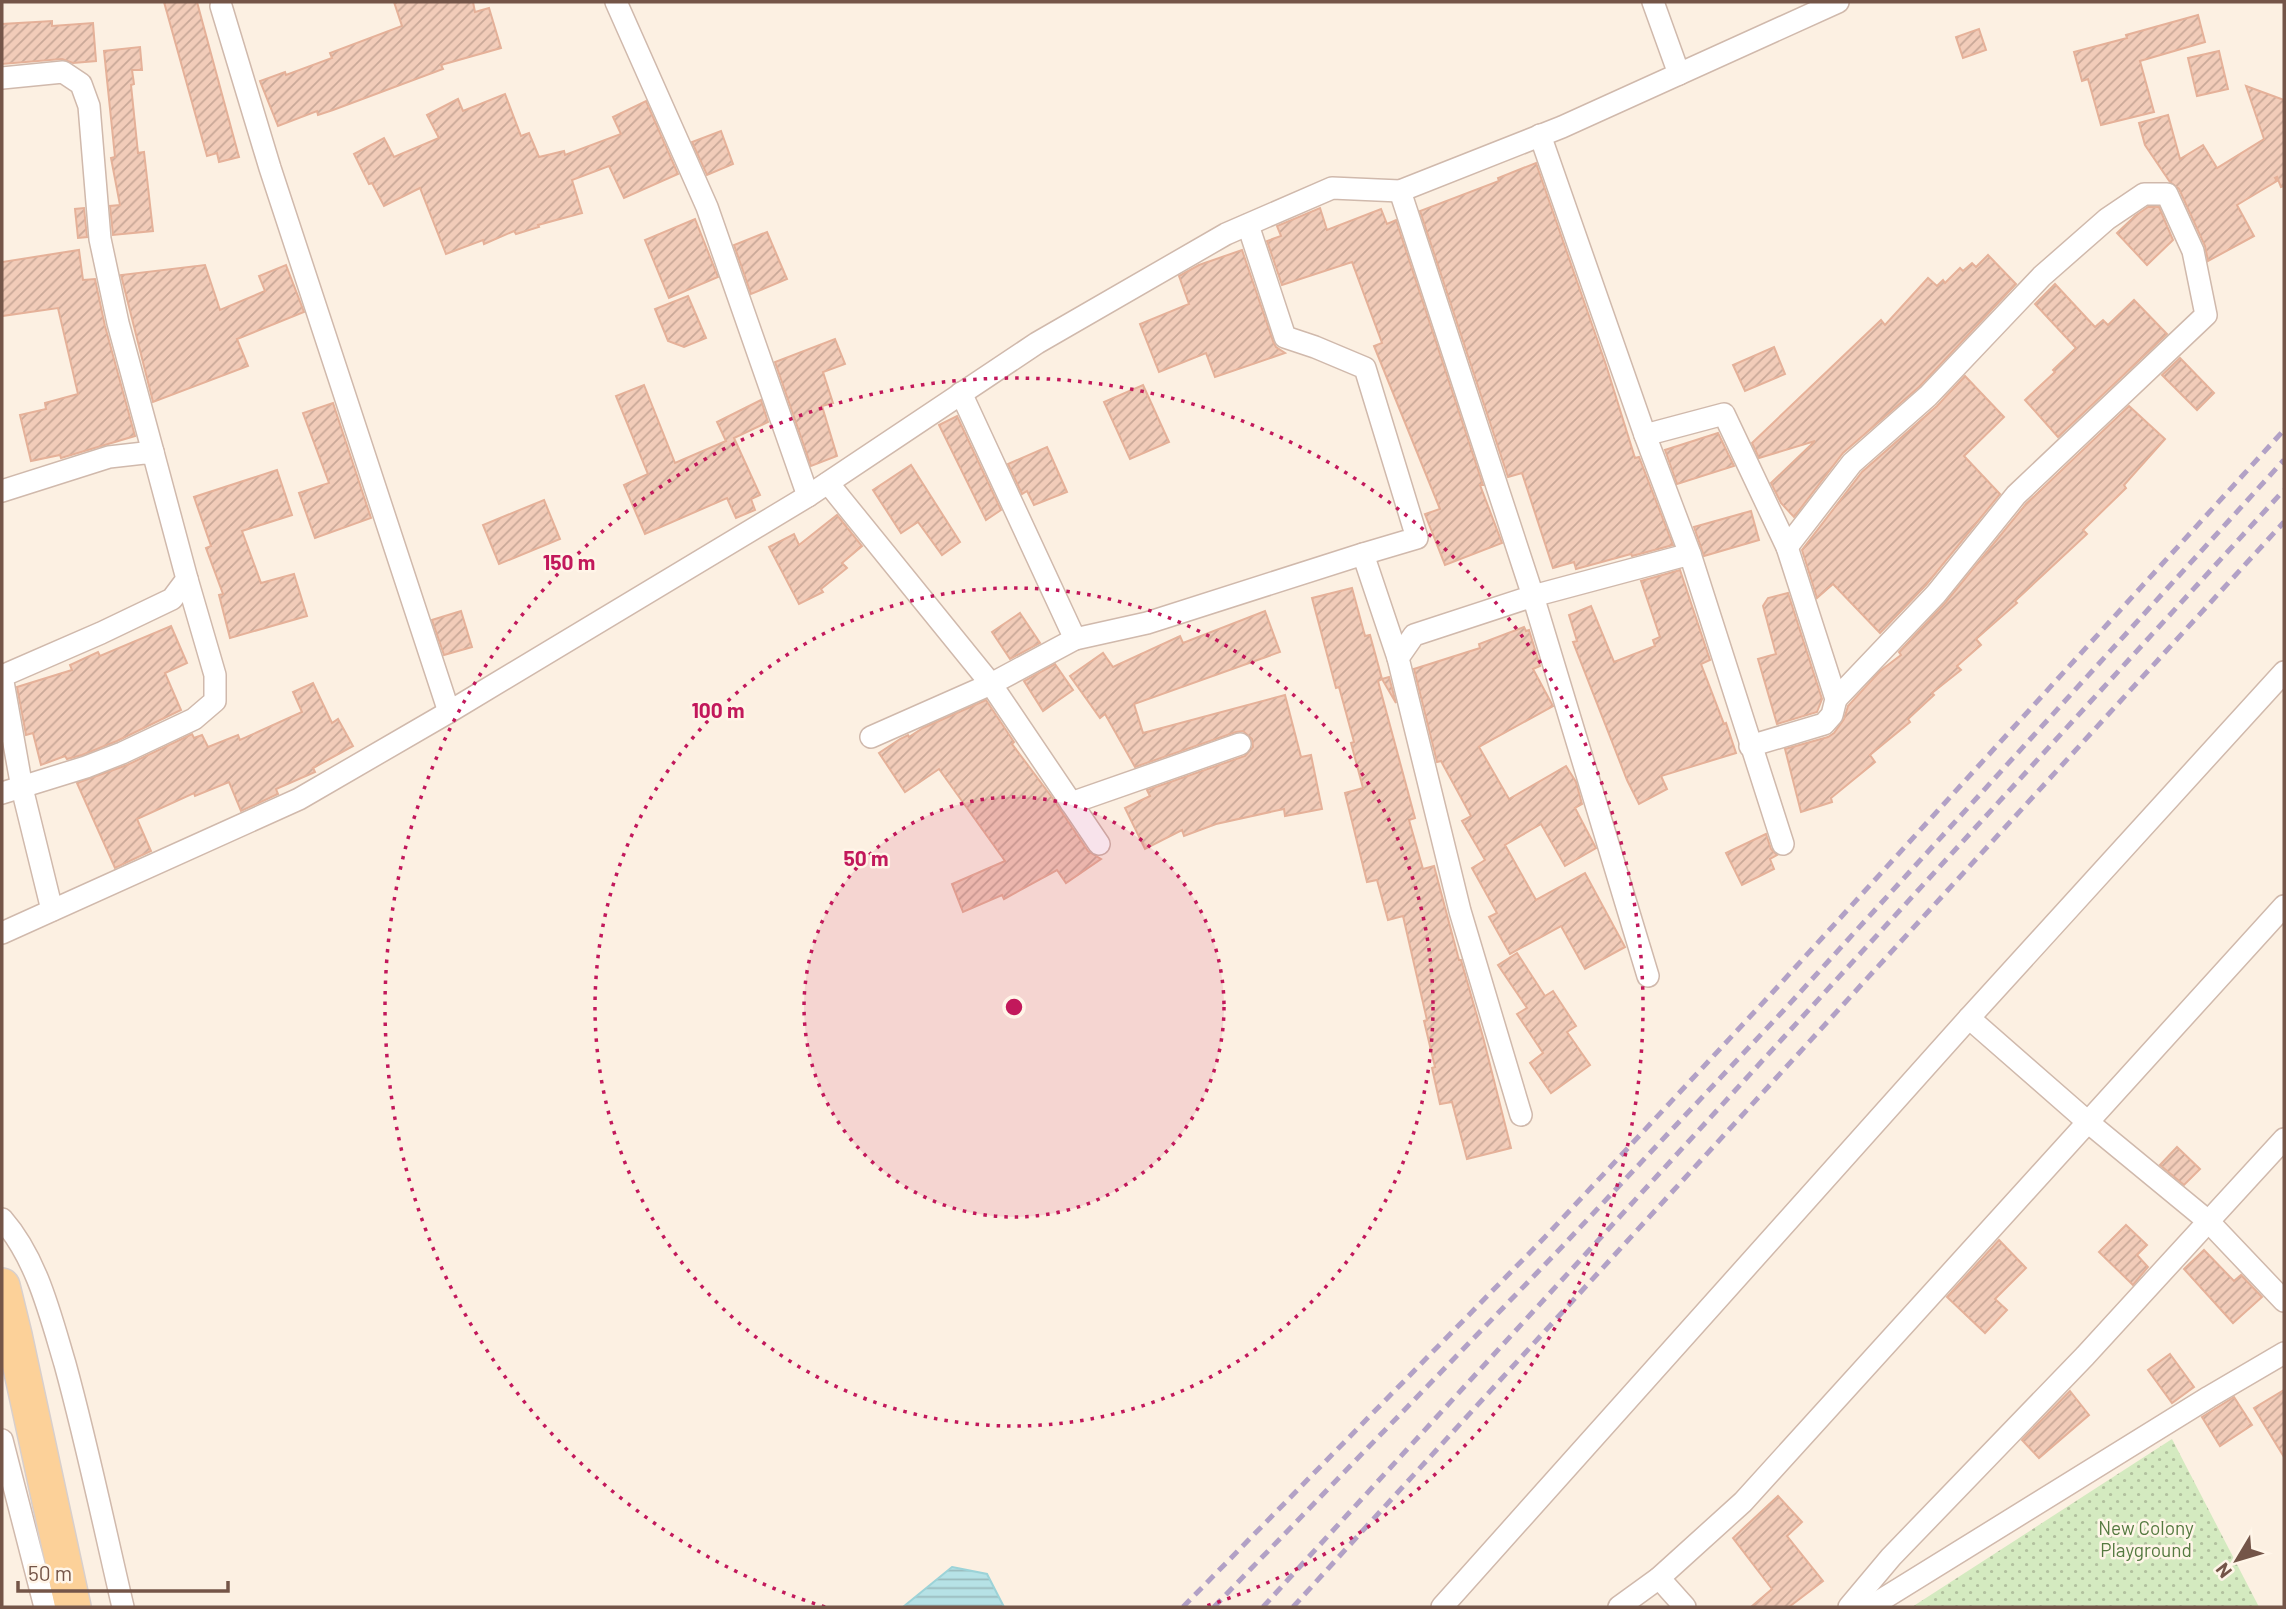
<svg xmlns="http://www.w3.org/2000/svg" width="2286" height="1609" font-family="Barlow,sans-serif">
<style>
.park{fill:url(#park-dots)}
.water{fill:url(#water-rules);stroke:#9cd3d8;stroke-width:2}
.building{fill:url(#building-hatch);stroke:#e5b199;stroke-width:2}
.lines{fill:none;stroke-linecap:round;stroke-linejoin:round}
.street-casing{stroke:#d0b9ac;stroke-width:24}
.primary-casing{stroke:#d8cfcc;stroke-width:38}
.street{stroke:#fff;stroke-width:21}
.primary{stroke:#fcd199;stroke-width:35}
.rail{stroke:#b2a1c6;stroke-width:5;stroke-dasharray:10 7;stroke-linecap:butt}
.ring{fill:none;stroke:#c2185b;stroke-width:3.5;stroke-dasharray:3.5 7}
.labels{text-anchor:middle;stroke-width:5;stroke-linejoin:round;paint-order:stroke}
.park-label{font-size:19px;fill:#557a40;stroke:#fff5e8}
.centre{fill:#c2185b;stroke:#fff5e8;stroke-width:3.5}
.ring-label{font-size:21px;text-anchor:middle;font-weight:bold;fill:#c2185b;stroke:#fff5e8;stroke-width:5;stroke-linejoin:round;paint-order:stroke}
</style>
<defs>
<pattern id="park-dots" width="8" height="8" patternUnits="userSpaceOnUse" patternTransform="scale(1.75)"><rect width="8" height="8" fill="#d4eac0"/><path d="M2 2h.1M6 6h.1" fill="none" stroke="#b1c09e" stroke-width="1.8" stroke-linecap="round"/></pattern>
<pattern id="water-rules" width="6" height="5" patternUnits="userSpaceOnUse" patternTransform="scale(1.75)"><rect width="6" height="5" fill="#b6e2e6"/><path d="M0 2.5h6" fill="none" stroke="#99babc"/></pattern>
<pattern id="building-hatch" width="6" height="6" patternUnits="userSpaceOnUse" patternTransform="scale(1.75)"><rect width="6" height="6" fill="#f2ccb9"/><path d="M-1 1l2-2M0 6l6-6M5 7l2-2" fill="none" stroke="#c9a898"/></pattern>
</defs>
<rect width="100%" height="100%" fill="#fcf0e2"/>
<polygon class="park" points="2172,1439 2259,1607 1912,1607"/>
<polygon class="water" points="952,1567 987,1574 1004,1607 903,1607"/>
<g class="building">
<polygon points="164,2 197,2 239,157 219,162 217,153 207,156"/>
<polygon points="394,2 473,2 475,12 489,8 501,48 441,65 443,69 333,110 318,115 317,111 278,126 260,81 285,72 286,75 332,58 330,53 402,26"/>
<polygon points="2198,15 2205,42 2140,61 2154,112 2101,125 2088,79 2082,81 2074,52 2127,38 2126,35"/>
<polygon points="52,21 52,26 93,23 96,61 73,63 62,59 2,64 2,24"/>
<polygon points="1979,29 1986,50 1963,58 1956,37"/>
<polygon points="140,47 142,70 132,70 134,84 131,85 138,153 144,152 153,231 113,235 110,206 120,205 111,158 115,157 104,51"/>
<polygon points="2219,51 2228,89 2197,96 2188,58"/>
<polygon points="2246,86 2284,100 2284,186 2281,187 2277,177 2275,178 2277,181 2237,205 2254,236 2208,261 2205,246 2179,189 2170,182 2145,145 2139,123 2168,115 2180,159 2203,145 2217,168 2264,139"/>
<polygon points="505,94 521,136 529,133 539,157 564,151 565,155 621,134 613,117 646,101 678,174 624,198 609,166 572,180 582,213 538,225 539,227 516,234 514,231 484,244 483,240 446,254 420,188 384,206 372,183 369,184 354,154 384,138 394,157 439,138 427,115 458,99 463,111"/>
<polygon points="721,131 733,164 707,175 692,142"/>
<polygon points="1536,163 1606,365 1635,458 1639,457 1673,545 1632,556 1631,554 1576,569 1574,562 1553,568 1522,473 1508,477 1420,211 1499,181 1498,178"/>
<polygon points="2148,207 2159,207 2173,240 2147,265 2117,233 2135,216"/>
<polygon points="84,208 87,237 78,238 75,209"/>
<polygon points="1320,208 1327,230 1381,209 1387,224 1396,220 1483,485 1480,485 1502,543 1445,565 1425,514 1440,509 1374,346 1382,343 1352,262 1282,285 1267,241 1281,236 1277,226"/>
<polygon points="695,219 718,277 669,298 645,240"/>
<polygon points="767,232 787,279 751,294 734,245"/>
<polygon points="79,250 83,280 95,279 105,326 135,436 61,458 60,455 31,461 20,415 46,409 45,403 78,394 58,308 2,316 2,262"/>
<polygon points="1242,250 1273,341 1276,347 1285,353 1215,377 1206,353 1159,372 1140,324 1189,304 1179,276 1199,265"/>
<polygon points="1988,255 2016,284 1919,387 1843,453 1794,517 1781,503 1771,483 1815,441 1759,458 1752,443 1881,320 1885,325 1928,278 1937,286 1943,280 1945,283 1960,268 1963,271 1972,263 1976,267"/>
<polygon points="205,265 220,310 265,291 259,276 286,265 304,312 237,339 248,366 153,402 121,275"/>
<polygon points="2055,284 2095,327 2103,320 2108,325 2134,300 2167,334 2058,437 2025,400 2055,372 2053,370 2076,348 2035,304"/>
<polygon points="688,296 706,338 684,347 668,341 655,309"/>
<polygon points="835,339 845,364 823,372 833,403 822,406 837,456 811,466 775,362"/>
<polygon points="1774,347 1785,374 1745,391 1733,365"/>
<polygon points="2180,358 2214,393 2197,410 2162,375"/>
<polygon points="1965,376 2004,417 1964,456 2000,494 1926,585 1880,633 1833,584 1817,598 1802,550 1862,472 1937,406"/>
<polygon points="644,385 675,463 726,441 717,422 761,400 768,422 734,438 760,495 751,499 755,510 736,518 727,498 645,534 624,485 648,474 616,396"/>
<polygon points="1143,385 1169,442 1130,459 1104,402"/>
<polygon points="333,403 371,518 315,538 299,493 329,483 303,413"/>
<polygon points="2129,406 2165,439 2124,485 2126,488 2083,530 2087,534 2015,601 2017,603 1976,639 1981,645 1957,666 1961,670 1932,693 1934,695 1908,719 1910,722 1870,755 1875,762 1831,798 1832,802 1801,812 1785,749 1828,737 1834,733 1844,719 1848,706 1880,671 1901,655 1899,652 1946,602 2026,504"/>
<polygon points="957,416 1001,510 986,520 939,425"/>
<polygon points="1718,433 1734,466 1677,484 1665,450"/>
<polygon points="1047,447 1067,492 1034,505 1027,491 1022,494 1008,464"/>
<polygon points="911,465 960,542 942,555 918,522 901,533 873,490"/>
<polygon points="277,470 292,515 242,531 261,583 294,574 307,616 230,638 219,595 223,594 206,548 211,546 194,497"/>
<polygon points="544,500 560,539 499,564 483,525"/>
<polygon points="1751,511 1759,540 1704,556 1694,527"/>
<polygon points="837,515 862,546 842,563 847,568 821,589 823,592 799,604 769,547 794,534 799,545"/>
<polygon points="1680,570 1710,660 1701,664 1724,724 1726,723 1736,753 1661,776 1667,789 1639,804 1627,780 1573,642 1577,641 1569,615 1591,606 1614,662 1655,646 1653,640 1660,637 1641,581"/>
<polygon points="1352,588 1365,636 1370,635 1382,679 1389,677 1396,703 1382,679 1378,681 1415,818 1409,820 1423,869 1434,866 1459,960 1461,960 1483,1037 1511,1148 1467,1159 1452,1102 1440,1104 1432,1068 1435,1067 1424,1021 1427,1020 1403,916 1388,920 1377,880 1367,882 1345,793 1363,788 1351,743 1354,742 1339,687 1336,688 1312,598"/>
<polygon points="1788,593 1822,699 1817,712 1777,724 1758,659 1776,654 1763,606 1768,598"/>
<polygon points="461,611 472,647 444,655 432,620"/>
<polygon points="1265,611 1280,652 1134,704 1143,733 1285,695 1301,757 1311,755 1322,809 1285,816 1284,809 1216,824 1184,836 1182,830 1145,849 1125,808 1150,796 1147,790 1245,756 1253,747 1252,739 1243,731 1236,732 1135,767 1105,714 1100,718 1070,676 1103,653 1113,667 1180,636 1183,643"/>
<polygon points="1020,613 1040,643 1010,659 992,632"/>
<polygon points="171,626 187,663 165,673 181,710 117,741 82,755 67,759 65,756 41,765 33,733 26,735 17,687 72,670 70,665 98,652 100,656"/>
<polygon points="1524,627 1526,631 1529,630 1540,666 1533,669 1553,706 1479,747 1509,799 1566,766 1576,782 1582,804 1575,808 1596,848 1565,866 1541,824 1505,845 1536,900 1585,873 1625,947 1585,969 1561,926 1510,954 1489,917 1497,913 1472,868 1485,860 1462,821 1471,816 1441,761 1437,762 1414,669 1480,648 1479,644"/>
<polygon points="1055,664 1073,690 1043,711 1024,681"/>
<polygon points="313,683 332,723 338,719 353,746 313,768 315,772 276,789 278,794 241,811 229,782 195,796 194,793 137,819 151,851 115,868 77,783 127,765 192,734 194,738 202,735 208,747 238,735 240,740 302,712 293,692"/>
<polygon points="986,700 1014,742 1012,744 1051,796 1088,851 1101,859 1066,883 1057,870 1004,899 1002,895 963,912 952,884 1005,861 939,769 905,792 879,753 900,739 908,735 909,737 923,728"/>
<polygon points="1766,834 1771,849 1777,855 1770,859 1774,869 1742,885 1726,853"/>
<polygon points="1517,953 1545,996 1553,991 1576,1026 1567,1032 1590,1065 1551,1093 1530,1063 1543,1053 1517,1014 1527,1008 1498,965"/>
<polygon points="2177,1147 2200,1169 2184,1185 2160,1165"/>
<polygon points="2126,1225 2147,1245 2137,1255 2148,1267 2133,1285 2099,1252"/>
<polygon points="1999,1240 2026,1268 1995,1299 2007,1310 1985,1333 1947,1297"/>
<polygon points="2204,1250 2234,1281 2241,1275 2262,1297 2233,1323 2184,1269"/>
<polygon points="2170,1354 2194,1387 2172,1403 2148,1370"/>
<polygon points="2284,1390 2284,1457 2254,1408"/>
<polygon points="2070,1391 2089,1415 2039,1458 2022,1440"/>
<polygon points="2234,1397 2252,1425 2220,1446 2202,1417"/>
<polygon points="1778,1496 1802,1522 1787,1536 1823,1581 1789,1607 1751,1607 1772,1589 1733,1538"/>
</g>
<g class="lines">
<defs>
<g id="street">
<polyline points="616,2 707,207 808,496"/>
<polyline points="1653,2 1679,74"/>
<polyline points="221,6 270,168 449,712"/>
<polyline points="2,78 63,72 81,84 89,106 100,239 118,323 153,452"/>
<polyline points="1540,135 1645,435 1690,554"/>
<polyline points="1400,191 1533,596 1414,635 1398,658 1460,911 1521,1115"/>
<polyline points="1248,225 1285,337 1315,347 1365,368 1417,538 1363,554"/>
<polyline points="961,393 1075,639"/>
<polyline points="1645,435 1724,414 1787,547 1836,699 1832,715 1824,724 1750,746"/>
<polyline points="828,483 991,684 1099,844"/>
<polyline points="2,491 109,457 153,452 187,579 172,599 101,633 2,676 22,788 52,910"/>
<polyline points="1787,547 1852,463 1928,396 2042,276 2107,219 2144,194 2167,194 2193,251 2206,315 2016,495 1936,594 1836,699"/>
<polyline points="871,737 991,684 1075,639 1147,623 1363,554 1398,658"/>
<polyline points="2,793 86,767 122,753 194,719 215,701 215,675 187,579"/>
<polyline points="1071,803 1240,744"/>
<polyline points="2,933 299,799 449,712 808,496 1037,343 1226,234 1332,188 1400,191 1562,127 1838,2"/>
<polyline points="1648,976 1533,596 1690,554 1783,844"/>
<polyline points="1969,1018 2089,1123 2208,1221 2284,1301"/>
<path d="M2,1219C37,1259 50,1314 65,1364C87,1444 104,1526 123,1607"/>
<polyline points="2,1440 45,1607"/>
<polyline points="1659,1578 1685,1607"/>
<polyline points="1442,1607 1969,1018 2284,672"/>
<polyline points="1619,1607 1659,1578 1743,1502 2284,906"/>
<polyline points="1849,1607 1891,1557 2085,1356 2284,1139"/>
<polyline points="1870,1607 2209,1397 2284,1353"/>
</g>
<polyline id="primary" points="2,1286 14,1335 73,1607"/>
</defs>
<use href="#street" class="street-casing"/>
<use href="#primary" class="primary-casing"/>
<use href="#street" class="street"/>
<use href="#primary" class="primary"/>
<g class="rail">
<polyline points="1183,1607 1547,1235 1772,993 2284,430"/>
<polyline points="1214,1607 1557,1252 1784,1010 2284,460"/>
<polyline points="1263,1607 2284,490"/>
<polyline points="1293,1607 2284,522"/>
</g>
</g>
<circle cx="1014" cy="1007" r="210" fill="#c2185b" fill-opacity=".12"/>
<g class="ring">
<circle cx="1014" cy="1007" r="210"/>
<circle cx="1014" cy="1007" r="419"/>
<path d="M825 1607A629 629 0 1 1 1203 1607"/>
</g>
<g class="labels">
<g class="park-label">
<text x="2146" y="1535">New Colony<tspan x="2146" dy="22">Playground</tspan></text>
</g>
</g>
<circle cx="1014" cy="1007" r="10" class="centre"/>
<g class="ring-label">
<text x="569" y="570">150 m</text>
<text x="718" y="718">100 m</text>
<text x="866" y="866">50 m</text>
</g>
<rect width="2286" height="1609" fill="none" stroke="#745548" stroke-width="7"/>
<g transform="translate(2237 1560) rotate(232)" stroke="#fff5e8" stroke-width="5" paint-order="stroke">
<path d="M0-5L12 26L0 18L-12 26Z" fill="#745548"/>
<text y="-10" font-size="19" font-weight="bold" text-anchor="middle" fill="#745548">N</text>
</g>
<path d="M18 1581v10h210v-10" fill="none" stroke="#745548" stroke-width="3.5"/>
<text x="28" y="1581" font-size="21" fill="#745548" stroke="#fff5e8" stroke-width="5" paint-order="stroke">50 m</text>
</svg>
